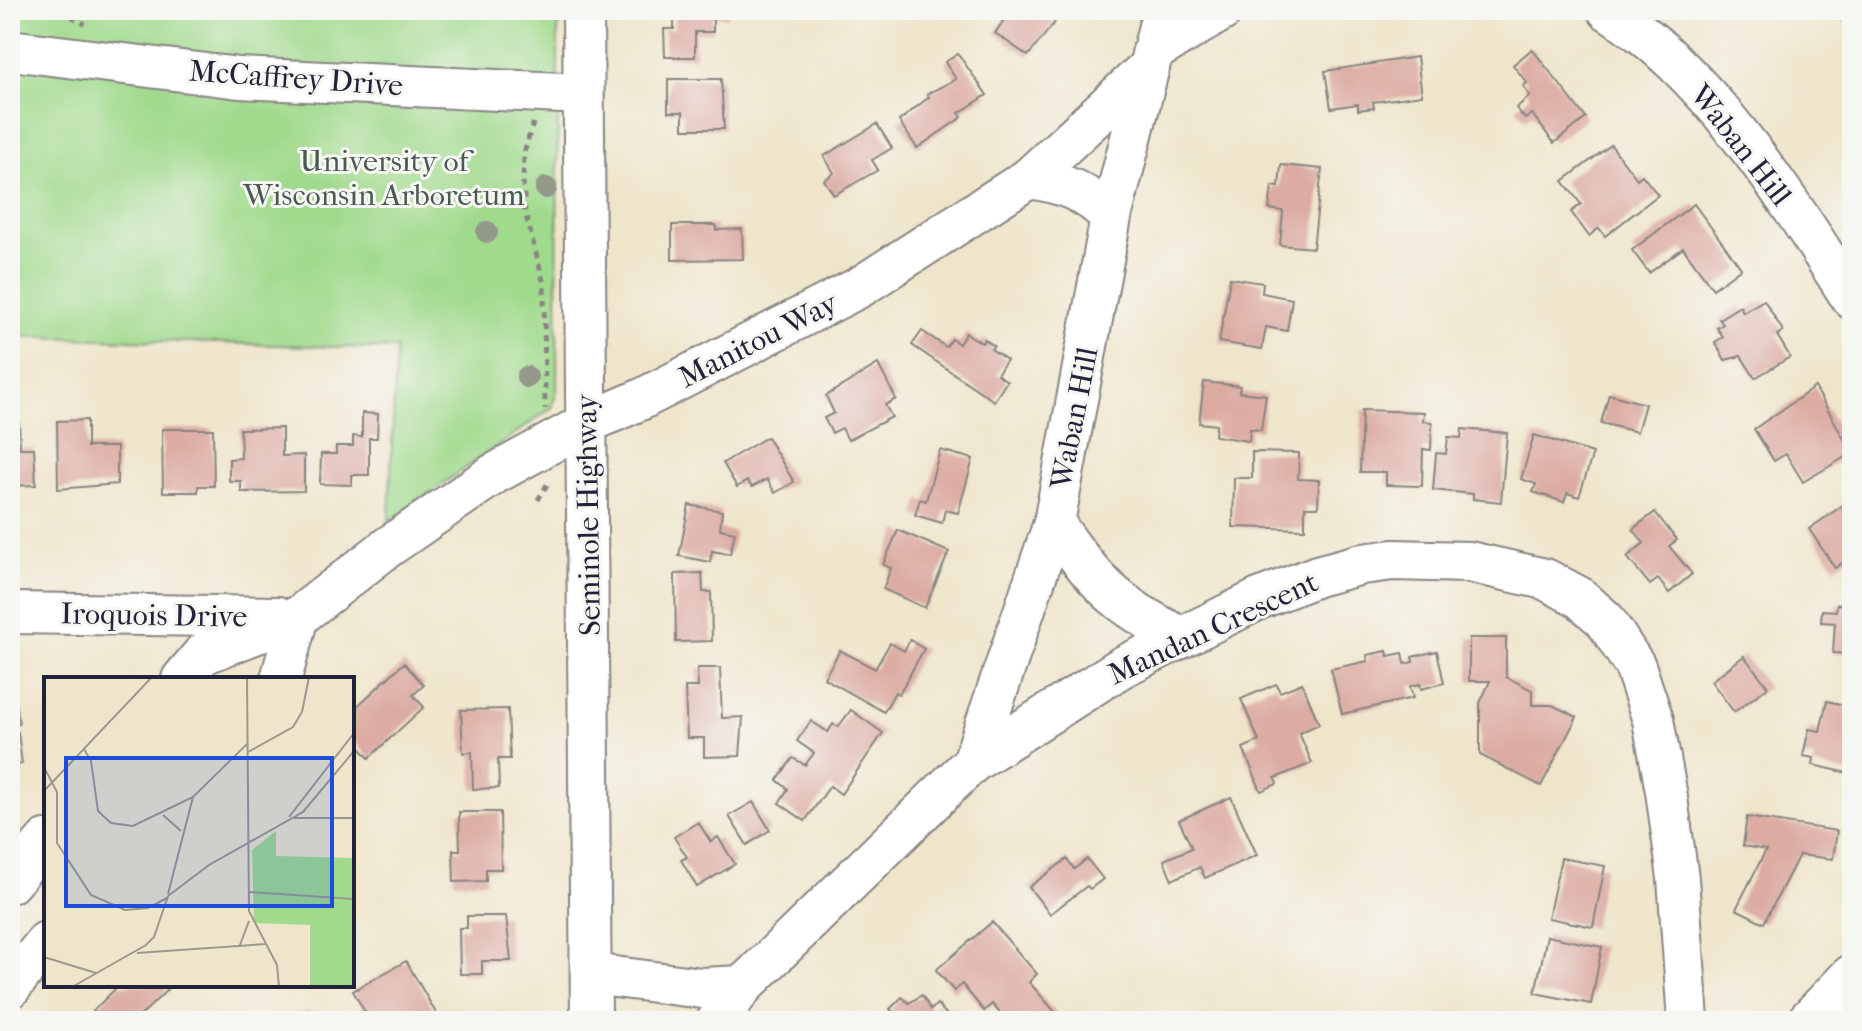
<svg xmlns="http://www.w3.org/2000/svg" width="1862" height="1031" font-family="'IM FELL French Canon',serif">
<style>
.green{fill:#a0da8c;stroke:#617e64;stroke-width:2}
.building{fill:#dcaba2}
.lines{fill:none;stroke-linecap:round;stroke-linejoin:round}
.minor-casing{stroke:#888482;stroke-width:44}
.major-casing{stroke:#888482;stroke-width:48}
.path{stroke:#888482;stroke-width:5;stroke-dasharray:6 6;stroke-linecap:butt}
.minor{stroke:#fff;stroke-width:40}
.major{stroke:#fff;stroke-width:44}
.tree{fill:#939889}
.labels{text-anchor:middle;stroke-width:6;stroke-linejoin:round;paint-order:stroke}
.street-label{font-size:30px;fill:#22223b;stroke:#f6f6f2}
.park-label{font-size:30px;fill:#485953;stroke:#f6f6f2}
.inset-road{fill:none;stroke:#9d9791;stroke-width:2}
.view{fill:#1d4ed8;fill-opacity:0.15;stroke:#1d4ed8;stroke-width:4}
.inset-edge{fill:none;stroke:#22223b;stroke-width:4}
</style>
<rect width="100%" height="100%" fill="#f6f6f2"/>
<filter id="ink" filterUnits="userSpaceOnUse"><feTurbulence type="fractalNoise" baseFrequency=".0125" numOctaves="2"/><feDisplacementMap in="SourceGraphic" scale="16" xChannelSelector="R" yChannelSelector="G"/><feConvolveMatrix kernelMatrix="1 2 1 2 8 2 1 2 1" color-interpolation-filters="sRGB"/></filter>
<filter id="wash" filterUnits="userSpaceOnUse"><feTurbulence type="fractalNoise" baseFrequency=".006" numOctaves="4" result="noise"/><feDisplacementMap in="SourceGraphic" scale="32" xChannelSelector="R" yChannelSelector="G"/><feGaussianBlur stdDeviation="1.8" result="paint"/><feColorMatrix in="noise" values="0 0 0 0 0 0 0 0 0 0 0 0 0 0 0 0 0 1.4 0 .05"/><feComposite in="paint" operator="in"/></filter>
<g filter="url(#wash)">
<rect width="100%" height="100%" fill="#efe5ca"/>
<polygon class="green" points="10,10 558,10 557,390 552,408 389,521 396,349 10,336"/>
<g id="blocks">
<g class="building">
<polygon points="674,10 728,10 728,17 713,17 713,32 695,32 695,57 665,57 664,29 674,29"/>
<polygon points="1011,10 1045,10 1043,13 1055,22 1028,56 995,33"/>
<polygon points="1836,10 1852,10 1852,33"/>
<polygon points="1532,49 1586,118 1554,143 1532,114 1525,119 1516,108 1530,96 1523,86 1527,83 1513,65"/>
<polygon points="958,54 987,95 959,113 962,117 917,148 899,121 929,97 927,94 956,79 945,62"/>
<polygon points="1417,57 1422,95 1373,102 1374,108 1358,110 1358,104 1331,108 1325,71"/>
<polygon points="668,79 721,79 724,129 683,129 683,112 668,112"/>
<polygon points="877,124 892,148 872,160 878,170 834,195 824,180 834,173 824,156"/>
<polygon points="1611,145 1637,179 1642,175 1658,195 1605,236 1599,228 1589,236 1571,212 1581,204 1563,181"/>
<polygon points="1281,165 1322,169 1313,248 1280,245 1283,211 1269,209 1272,186 1279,187"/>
<polygon points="1694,204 1741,268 1713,289 1683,248 1649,273 1632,250"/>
<polygon points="672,225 716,225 716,230 742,229 743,259 672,260"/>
<polygon points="1230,278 1263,283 1262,293 1292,299 1287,331 1266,327 1262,349 1219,342"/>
<polygon points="1764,300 1783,331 1777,335 1790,357 1755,378 1741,356 1725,360 1715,342 1723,337 1717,328 1723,324 1719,319 1740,306 1743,312"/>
<polygon points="922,331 946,347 952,339 959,344 966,333 982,343 984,339 994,346 991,349 1007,360 997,374 1007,381 994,401 912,345"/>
<polygon points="878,364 896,399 885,405 892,417 848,440 842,428 832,433 824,418 834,413 826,396"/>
<polygon points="1204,382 1240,386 1239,392 1266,395 1261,430 1250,429 1249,441 1215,436 1216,425 1199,423"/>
<polygon points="1815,387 1852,453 1803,482 1786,454 1774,461 1754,429"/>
<polygon points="1609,394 1645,404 1637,432 1601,423"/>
<polygon points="1362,410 1424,412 1423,421 1432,422 1431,450 1423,449 1422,486 1386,485 1386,472 1360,472"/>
<polygon points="362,413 378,414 377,438 369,438 369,475 352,475 352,485 320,484 321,454 336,454 336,446 353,446 353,436 362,437"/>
<polygon points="87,420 87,447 117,447 117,484 58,489 57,421"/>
<polygon points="10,422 19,422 20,448 34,448 36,485 10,486"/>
<polygon points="282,428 282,456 304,455 304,491 241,492 241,481 229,481 229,459 241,458 240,429"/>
<polygon points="162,429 213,429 214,486 198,486 198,492 163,492"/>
<polygon points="1462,429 1507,433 1501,502 1473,499 1473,494 1433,490 1436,453 1446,454 1448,437 1461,438"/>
<polygon points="1534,435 1593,453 1579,497 1567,493 1564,502 1533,492 1536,484 1521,479"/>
<polygon points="767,437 794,482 775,493 767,479 752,487 747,481 737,487 723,463"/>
<polygon points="940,450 973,459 958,513 945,510 942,523 915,515 920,499 926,501"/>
<polygon points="1252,452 1299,453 1298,479 1319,480 1318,507 1305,507 1305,529 1233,527 1234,478 1252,478"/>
<polygon points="1846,503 1852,506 1852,556 1835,568 1809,529"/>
<polygon points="689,505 722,511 720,529 735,532 730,554 712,551 710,562 679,556"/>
<polygon points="1655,512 1677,540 1669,546 1692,574 1669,593 1658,579 1650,585 1627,557 1644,543 1633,529"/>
<polygon points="898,530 949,552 925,608 883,589 891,568 883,565"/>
<polygon points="702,573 703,592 711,592 712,641 676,642 675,574"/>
<polygon points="1837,604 1852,605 1852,654 1833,653 1835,623 1821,622 1822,610 1836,611"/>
<polygon points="1469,638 1506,638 1506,677 1532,690 1532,705 1552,705 1577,717 1541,786 1480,755 1480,703 1490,681 1469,681"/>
<polygon points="910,640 924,649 899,694 895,692 884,712 824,678 840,650 875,669 890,643 904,651"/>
<polygon points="1387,651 1388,656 1403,653 1405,664 1413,662 1412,657 1437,651 1444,683 1421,689 1420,684 1410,686 1413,698 1342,714 1331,669 1368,661 1367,655"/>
<polygon points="1744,656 1768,687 1734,712 1711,681"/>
<polygon points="404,663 424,685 413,695 424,707 369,758 352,739 352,711"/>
<polygon points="697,668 720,668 722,718 743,717 740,756 704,757 704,738 687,738 685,687 698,687"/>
<polygon points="1302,683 1319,724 1299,733 1312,763 1275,778 1277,784 1261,791 1243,748 1259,741 1241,699 1276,684 1280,692"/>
<polygon points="15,693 19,723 10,724 10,694"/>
<polygon points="1827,701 1852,707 1852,753 1848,773 1813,765 1814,758 1803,756 1809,729 1820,731"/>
<polygon points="508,709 510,759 498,759 499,788 473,789 472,752 463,753 461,710"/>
<polygon points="851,710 883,733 841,794 830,786 805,821 779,803 788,789 777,780 793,758 805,765 814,753 797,741 811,721 828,732 833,724 838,727"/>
<polygon points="18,732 22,764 10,766 10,733"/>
<polygon points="1231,797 1257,855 1205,878 1200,867 1172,880 1164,860 1192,848 1179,820"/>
<polygon points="753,802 770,830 747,845 729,816"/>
<polygon points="459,812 500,812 501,869 486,869 486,881 454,882 453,850 460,850"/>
<polygon points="1747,817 1837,831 1833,859 1799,855 1764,923 1736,909 1766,850 1743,846"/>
<polygon points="698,822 711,842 718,837 735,864 697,887 681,860 687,857 674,837"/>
<polygon points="1561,858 1605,866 1593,927 1548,918"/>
<polygon points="1067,859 1074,869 1087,859 1103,879 1090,889 1087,886 1050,914 1029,887"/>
<polygon points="467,916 506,916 511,961 482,961 482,974 460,974 459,928 467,928"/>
<polygon points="992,922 1037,974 1029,982 1063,1021 1007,1021 992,1004 984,1011 962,984 954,991 936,970"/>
<polygon points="1547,936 1602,947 1591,1004 1535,993"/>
<polygon points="406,961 436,1013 423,1021 370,1021 353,991"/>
<polygon points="119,985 162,985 167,990 135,1021 103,1021 93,1011"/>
<polygon points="922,995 931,1010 937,1004 953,1021 896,1021 899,1018 890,1009 902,997 909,1003"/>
<polygon points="308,1011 332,1021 286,1021"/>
</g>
</g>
</g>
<g filter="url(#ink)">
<use href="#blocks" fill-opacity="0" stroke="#888482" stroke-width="2"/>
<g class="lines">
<defs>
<g id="minor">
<polyline points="583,10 591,1021"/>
<path d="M1608,10C1708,71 1790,202 1852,299"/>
<polyline points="10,50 239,78 583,94"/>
<polyline points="1156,50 1223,10"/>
<path d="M1029,178C1063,183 1087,192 1111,217"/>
<path d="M1054,523C1095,582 1115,605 1181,637"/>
<polyline points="10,613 278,617"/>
<polyline points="182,679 203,654 298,617 388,547 494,474 587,423 642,399 860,287 1029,178 1149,67 1163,10"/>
<polyline points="281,679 298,617"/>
<polyline points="973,762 1054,523 1111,217 1149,67"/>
<polyline points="10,883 46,840"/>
<polyline points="591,974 702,988 743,986"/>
<polyline points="10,988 46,942"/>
<polyline points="717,1021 743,986 973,762 1122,667 1259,599 1317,576 1362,564 1393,560 1469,562 1545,579 1579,597 1605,620 1635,666 1653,720 1666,791 1678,878 1688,1021"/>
</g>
<polyline id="major" points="1810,1021 1852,977"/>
</defs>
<use href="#minor" class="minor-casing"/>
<use href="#major" class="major-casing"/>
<g class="path">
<polyline points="61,10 85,24"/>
<polyline points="533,123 524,153 523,181 525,212 544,284 545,409"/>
<polyline points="538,500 548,483"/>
</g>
<use href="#minor" class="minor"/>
<use href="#major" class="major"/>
</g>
<g class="tree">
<circle cx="546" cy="188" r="11"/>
<circle cx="487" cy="232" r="11"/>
<circle cx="527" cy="377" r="11"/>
</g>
</g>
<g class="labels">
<g class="street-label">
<text transform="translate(296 78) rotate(4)" y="10">McCaffrey Drive</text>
<text transform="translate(1741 145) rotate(52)" y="10">Waban Hill</text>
<text transform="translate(758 340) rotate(-27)" y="10">Manitou Way</text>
<text transform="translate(1074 418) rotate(-79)" y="10">Waban Hill</text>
<text transform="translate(588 515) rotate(-91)" y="10">Seminole Highway</text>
<text transform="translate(154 615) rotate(1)" y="10">Iroquois Drive</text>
<text transform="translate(1213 628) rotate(-25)" y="10">Mandan Crescent</text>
</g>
<g class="park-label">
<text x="384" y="171">University of<tspan x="384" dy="34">Wisconsin Arboretum</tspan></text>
</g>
</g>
<g transform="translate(44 677)">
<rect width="310" height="310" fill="#efe5ca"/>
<path d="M232,154V179L310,181V310H266V248L210,246L208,173Z" fill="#a0da8c"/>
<path class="inset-road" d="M203,0L205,234L233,288L235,310M40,72L47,84L54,134L67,146L89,149L149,120L203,67M204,75L249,50L258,35L265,0M0,90L13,115V166L47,218L81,233L104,231L123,221M0,114L108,0M119,138L137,154M245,140L310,56M250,141H310M205,215L310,222M124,217L149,120M196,268L205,244M93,276L221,267M0,280L52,296M28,310L102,268L110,260L124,219L165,188L259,135L310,74"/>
<path class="view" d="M22,81H288V229H22Z"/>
<rect width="310" height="310" class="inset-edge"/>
</g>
<rect width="1862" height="1031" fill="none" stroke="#f6f6f2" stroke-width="40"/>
</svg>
